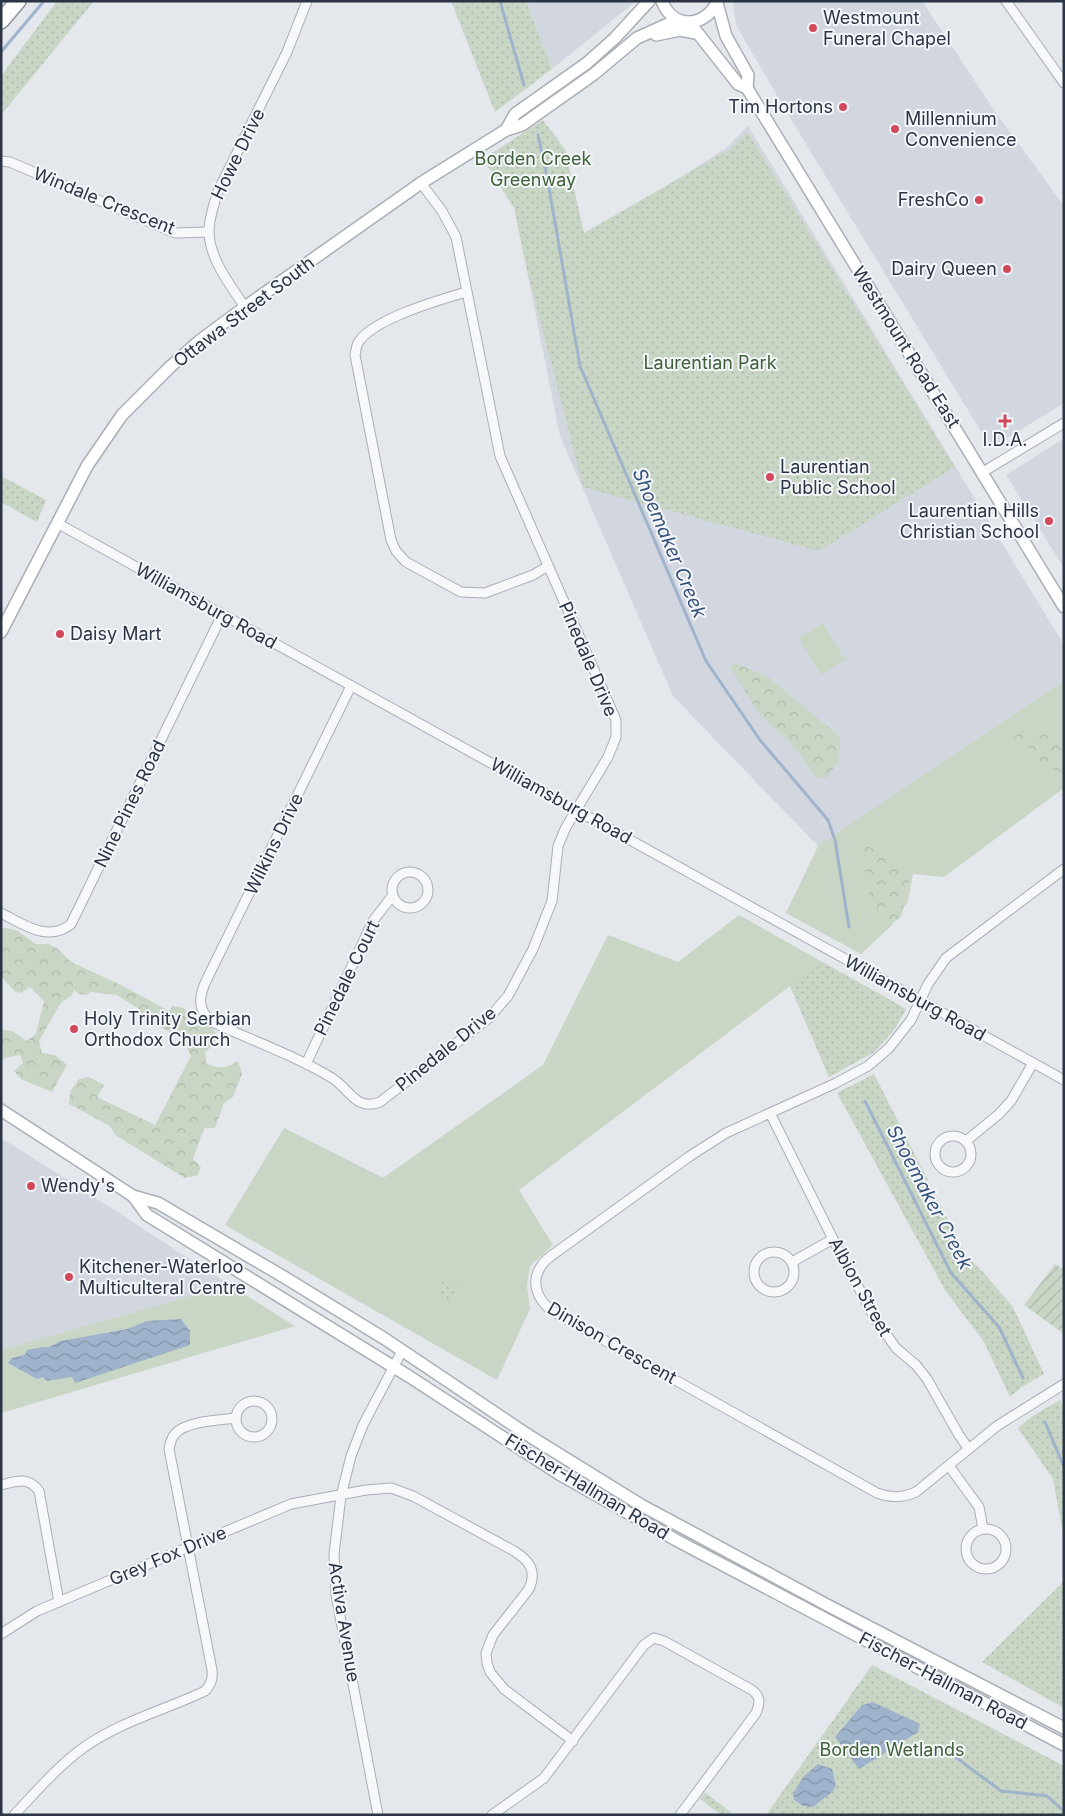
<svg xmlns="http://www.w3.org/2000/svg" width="1065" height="1816" font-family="Inter,sans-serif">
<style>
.built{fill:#d2d6de}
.grass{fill:#c9d6c5}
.forest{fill:url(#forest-crowns)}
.park{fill:url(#park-dots)}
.garden{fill:url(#garden-furrows)}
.water{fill:url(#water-waves)}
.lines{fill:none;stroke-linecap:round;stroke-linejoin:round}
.stream{stroke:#9fb4cc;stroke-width:3}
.minor-casing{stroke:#a9aeb7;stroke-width:11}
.secondary-casing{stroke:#a9aeb7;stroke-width:14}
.motorway-casing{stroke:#8b94a3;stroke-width:18}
.minor{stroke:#f7f8fa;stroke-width:9}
.secondary{stroke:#fff;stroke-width:11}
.motorway{stroke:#fff;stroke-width:15}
.poi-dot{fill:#d1495b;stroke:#f4f6f9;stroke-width:2}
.labels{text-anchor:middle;stroke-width:4;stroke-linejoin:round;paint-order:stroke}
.poi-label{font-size:18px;fill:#2b3445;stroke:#f4f6f9;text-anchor:start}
.street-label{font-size:18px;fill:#2b3445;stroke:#f4f6f9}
.park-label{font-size:18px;fill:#3f6138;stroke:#f4f6f9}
.water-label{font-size:19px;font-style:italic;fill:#34527a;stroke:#f4f6f9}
</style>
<defs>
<pattern id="forest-crowns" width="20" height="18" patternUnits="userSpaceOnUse" patternTransform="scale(1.25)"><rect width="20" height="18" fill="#c9d6c5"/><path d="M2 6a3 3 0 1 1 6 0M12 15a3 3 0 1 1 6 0" fill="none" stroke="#adb8ab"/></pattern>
<pattern id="park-dots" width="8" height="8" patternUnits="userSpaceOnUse" patternTransform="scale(1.25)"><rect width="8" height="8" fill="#c9d6c5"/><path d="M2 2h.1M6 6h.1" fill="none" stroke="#adb8ab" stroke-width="1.8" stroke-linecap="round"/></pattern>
<pattern id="garden-furrows" width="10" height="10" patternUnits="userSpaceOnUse" patternTransform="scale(1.25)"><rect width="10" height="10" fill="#c9d6c5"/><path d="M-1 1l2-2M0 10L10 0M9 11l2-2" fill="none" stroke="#adb8ab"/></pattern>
<pattern id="water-waves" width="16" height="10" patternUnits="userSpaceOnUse" patternTransform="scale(1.25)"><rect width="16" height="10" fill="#9fb4cc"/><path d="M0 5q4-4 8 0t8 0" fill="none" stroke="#8293a7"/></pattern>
</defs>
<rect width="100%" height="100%" fill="#e4e7ec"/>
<g class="built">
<polygon points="526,1 636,1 552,69"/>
<polygon points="734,1 922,1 996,113 1064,206 1064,403 991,448 789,116 736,25 733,6"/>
<polygon points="748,126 1064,645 1064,681 818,846 673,696 560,436 526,266 606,224 725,149"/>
<polygon points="1062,440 1064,444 1064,568 1006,475"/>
<polygon points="1,1138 46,1166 230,1285 1,1350"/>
</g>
<g class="grass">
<polygon points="823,623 845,660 821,675 799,638"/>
<polygon points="1064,681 1064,788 944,877 913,874 908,901 892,925 861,954 786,913 818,846"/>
<polygon points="739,915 906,1009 894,1030 874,1052 829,1077 790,986 519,1190 553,1245 530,1266 527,1286 530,1309 497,1380 225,1225 284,1128 383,1178 543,1065 608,935 678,962"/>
<polygon points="230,1285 295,1326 1,1413 1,1350"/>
</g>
<g class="forest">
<path d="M735,663L768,677L839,736C842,756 837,765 825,779L816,777L792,744L759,714L731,668Z"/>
<path d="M1024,732C1037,738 1050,732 1064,735V774L1047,766L1040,761L1035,752L1022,744L1013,740L1018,734Z"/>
<polygon points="867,845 887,860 895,862 908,870 909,886 902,901 904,908 900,918 889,925 879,921 870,896 862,854 864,847"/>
<path d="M6,928L18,931L36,944H49L58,949L71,962L121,985L169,1011L173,1006L184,1008L192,1021C207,1022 213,1027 220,1040L205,1052L206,1063C218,1070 226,1068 238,1061L242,1074L233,1097L224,1103L215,1128H204L193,1159L201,1167L198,1175L185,1178L115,1135L110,1126L69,1104L70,1092L79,1079L89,1077L104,1085L97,1097L155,1125L191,1056L184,1041L174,1034L141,1017L139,1009L117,995L90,992L88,995L79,994L74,990L72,995L60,1004L39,1041L42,1053L55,1055L67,1065L52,1092L21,1079L14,1071L23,1063L20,1055L9,1057L1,1060V1029L12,1031L27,1041L36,1034L44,1001L30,987L20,993L14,991L1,976V929Z"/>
</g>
<g class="park">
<polygon points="57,1 94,1 1,115 1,76"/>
<polygon points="451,1 526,1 552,69 495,112"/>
<polygon points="543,120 565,149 584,233 732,148 747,132 955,467 819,551 583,487 526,266 514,208 483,159"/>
<polygon points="1,476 46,500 37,522 1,502"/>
<polygon points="824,963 906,1009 894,1030 874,1052 829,1077 790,985"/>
<polygon points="874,1074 967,1257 982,1271 1013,1307 1044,1374 1022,1387 1010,1397 984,1342 945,1290 837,1093"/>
<polygon points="444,1279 458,1288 450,1302 435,1293"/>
<polygon points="1060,1400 1064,1408 1064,1539 1053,1479 1018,1428 1031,1417"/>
<polygon points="1064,1581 1064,1708 982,1662"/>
<polygon points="872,1665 1064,1766 1064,1815 766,1815"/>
<polygon points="705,1792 734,1815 721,1815 700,1799"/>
</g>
<polygon class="garden" points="1055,1264 1064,1270 1064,1334 1024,1305"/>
<g class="water">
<polygon points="181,1319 190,1331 190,1345 75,1383 72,1377 47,1381 43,1377 37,1379 8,1363 12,1358 25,1355 27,1350 43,1347 49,1347 61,1341 127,1329 147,1321"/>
<polygon points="873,1702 920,1724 918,1732 859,1769 835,1737 862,1705"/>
<polygon points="818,1764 832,1769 836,1786 831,1793 813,1807 803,1806 794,1800 793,1793 804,1776"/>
</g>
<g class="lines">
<g class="stream">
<polyline points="500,1 524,85"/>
<polyline points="1,52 44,1"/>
<polyline points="538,135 548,182 580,366 706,661 760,740 828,820 835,840 849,927"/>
<polyline points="865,1101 951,1273 999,1327 1023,1378"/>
<polyline points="1045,1422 1064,1467"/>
<polyline points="950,1753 1001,1791 1047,1796 1064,1811"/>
</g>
<defs>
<g id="minor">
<polyline points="1006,1 1064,83"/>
<polyline points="1,161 10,162 175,233 209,232"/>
<path d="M466,292C439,300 372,319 358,343C356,347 356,351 355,355L391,540L396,551L406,562L461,592L485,593L533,575L548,566"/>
<path d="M245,307C230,285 208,257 209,229C210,216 214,203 218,191L287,52L307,1"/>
<polyline points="983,472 1064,423"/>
<polyline points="57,523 1064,1080"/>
<path d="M351,686L206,981C199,996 197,1010 212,1022C251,1040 296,1056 332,1078C349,1088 356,1112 380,1102L489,1018L508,996L533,949L552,901L558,846L566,827L608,757L616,737V720L500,456L456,237L442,211L421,183"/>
<path d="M1064,869L946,958L928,984L911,1020L889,1048L868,1066L836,1083L726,1133L690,1156L551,1256C547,1259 542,1264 540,1268C530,1284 539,1301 552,1311L877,1493C892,1498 902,1498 916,1492L997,1426L1064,1384"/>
<circle cx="410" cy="890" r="18"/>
<path d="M1,913C23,924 48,943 71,924L222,615"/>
<polyline points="306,1064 373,921 393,895"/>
<polyline points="770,1113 833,1239 874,1317 896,1348 916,1365 927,1379 959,1435 968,1448"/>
<circle cx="953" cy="1154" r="18"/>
<polyline points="966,1141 999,1114 1011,1101 1033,1063"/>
<circle cx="774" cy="1272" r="20"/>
<polyline points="792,1262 833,1239"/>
<circle cx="254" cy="1419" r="18"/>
<polyline points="949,1466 979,1507 983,1529"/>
<path d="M1,1485C16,1481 28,1476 39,1491L59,1602"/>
<circle cx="986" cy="1549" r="20"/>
<path d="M1,1634L37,1611L291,1504L366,1490L391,1488L413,1496L514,1551C530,1561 537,1571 529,1589L493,1635L486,1653L487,1663L490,1672L504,1689L573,1741"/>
<path d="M14,1815C36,1792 57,1767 83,1748C119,1722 165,1710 205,1691C211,1684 213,1679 212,1670L169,1449C170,1444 171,1438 175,1434C185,1421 220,1420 236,1418"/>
<polyline points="378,1815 336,1595 334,1554 341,1496 351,1456 363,1425 402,1351"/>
<path d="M492,1815L544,1778L644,1645L654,1638L664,1641L752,1690C761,1697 760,1703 756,1713L680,1815"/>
</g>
<g id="secondary">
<path d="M662,1C673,30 705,28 718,1"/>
<polyline points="717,3 726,36 748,75 747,88"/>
<polyline points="689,22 738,84 747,88"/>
<polyline points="656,35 680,30 696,33"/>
<polyline points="747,88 1064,607"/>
<polyline points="506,130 515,114 587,63 615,38 649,1"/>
<polyline points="1,632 87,466 122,415 170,367 198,342 245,307 421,183 506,130 522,125 594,74 637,38 677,20"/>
<polyline points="1,1110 133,1196 158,1203 284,1277 385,1339 531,1437 641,1505 827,1605 1064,1728"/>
<polyline points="133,1196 147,1215 410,1377 559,1474 676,1540 1064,1745"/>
</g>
<polyline id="motorway" points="1,21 18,1"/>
</defs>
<use href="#minor" class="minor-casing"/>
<use href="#secondary" class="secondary-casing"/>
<use href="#motorway" class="motorway-casing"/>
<use href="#minor" class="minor"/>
<use href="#secondary" class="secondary"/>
<use href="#motorway" class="motorway"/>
</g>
<g class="poi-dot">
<circle cx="813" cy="28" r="5"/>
<circle cx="843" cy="107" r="5"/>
<circle cx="895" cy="129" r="5"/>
<circle cx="979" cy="200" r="5"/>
<circle cx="1007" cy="269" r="5"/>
<path d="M1002.5 413.5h5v5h5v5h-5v5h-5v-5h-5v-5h5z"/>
<circle cx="770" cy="477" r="5"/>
<circle cx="1049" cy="521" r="5"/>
<circle cx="60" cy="634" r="5"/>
<circle cx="74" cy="1029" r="5"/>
<circle cx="31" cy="1186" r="5"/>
<circle cx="69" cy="1277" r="5"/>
</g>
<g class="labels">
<g class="poi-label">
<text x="823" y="24">Westmount<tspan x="823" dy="21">Funeral Chapel</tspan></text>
<text x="833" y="113" text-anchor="end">Tim Hortons</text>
<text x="905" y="125">Millennium<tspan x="905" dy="21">Convenience</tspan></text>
<text x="969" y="206" text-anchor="end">FreshCo</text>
<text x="997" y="275" text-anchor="end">Dairy Queen</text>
<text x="1005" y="446" text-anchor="middle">I.D.A.</text>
<text x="780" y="473">Laurentian<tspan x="780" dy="21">Public School</tspan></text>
<text x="1039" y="517" text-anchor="end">Laurentian Hills<tspan x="1039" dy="21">Christian School</tspan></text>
<text x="70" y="640">Daisy Mart</text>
<text x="84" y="1025">Holy Trinity Serbian<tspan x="84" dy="21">Orthodox Church</tspan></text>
<text x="41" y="1192">Wendy's</text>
<text x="79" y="1273">Kitchener-Waterloo<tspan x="79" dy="21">Multiculteral Centre</tspan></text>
</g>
<g class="street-label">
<text transform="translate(238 154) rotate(-64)" y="6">Howe Drive</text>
<text transform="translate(104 201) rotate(22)" y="6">Windale Crescent</text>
<text transform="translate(244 312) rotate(-37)" y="6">Ottawa Street South</text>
<text transform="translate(906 347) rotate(58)" y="6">Westmount Road East</text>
<text transform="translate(206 606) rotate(29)" y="6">Williamsburg Road</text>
<text transform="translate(588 659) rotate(67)" y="6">Pinedale Drive</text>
<text transform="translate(561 801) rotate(29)" y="6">Williamsburg Road</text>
<text transform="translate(130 804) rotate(-64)" y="6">Nine Pines Road</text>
<text transform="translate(274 844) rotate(-64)" y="6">Wilkins Drive</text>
<text transform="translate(347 978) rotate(-64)" y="6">Pinedale Court</text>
<text transform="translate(915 998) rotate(29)" y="6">Williamsburg Road</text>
<text transform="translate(446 1049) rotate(-39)" y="6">Pinedale Drive</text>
<text transform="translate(860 1287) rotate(61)" y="6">Albion Street</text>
<text transform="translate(612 1343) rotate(30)" y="6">Dinison Crescent</text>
<text transform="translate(587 1487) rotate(31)" y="6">Fischer-Hallman Road</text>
<text transform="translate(168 1556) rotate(-23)" y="6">Grey Fox Drive</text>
<text transform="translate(344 1622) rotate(81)" y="6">Activa Avenue</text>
<text transform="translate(943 1681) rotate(28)" y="6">Fischer-Hallman Road</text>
</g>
<g class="park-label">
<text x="533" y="165">Borden Creek<tspan x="533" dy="21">Greenway</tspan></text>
<text x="710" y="369">Laurentian Park</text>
<text x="892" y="1756">Borden Wetlands</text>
</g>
<g class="water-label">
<text transform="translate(670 543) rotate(67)" y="7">Shoemaker Creek</text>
<text transform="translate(930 1197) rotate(62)" y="7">Shoemaker Creek</text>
</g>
</g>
<rect width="1065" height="1816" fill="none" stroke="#2b3445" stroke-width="5"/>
</svg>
